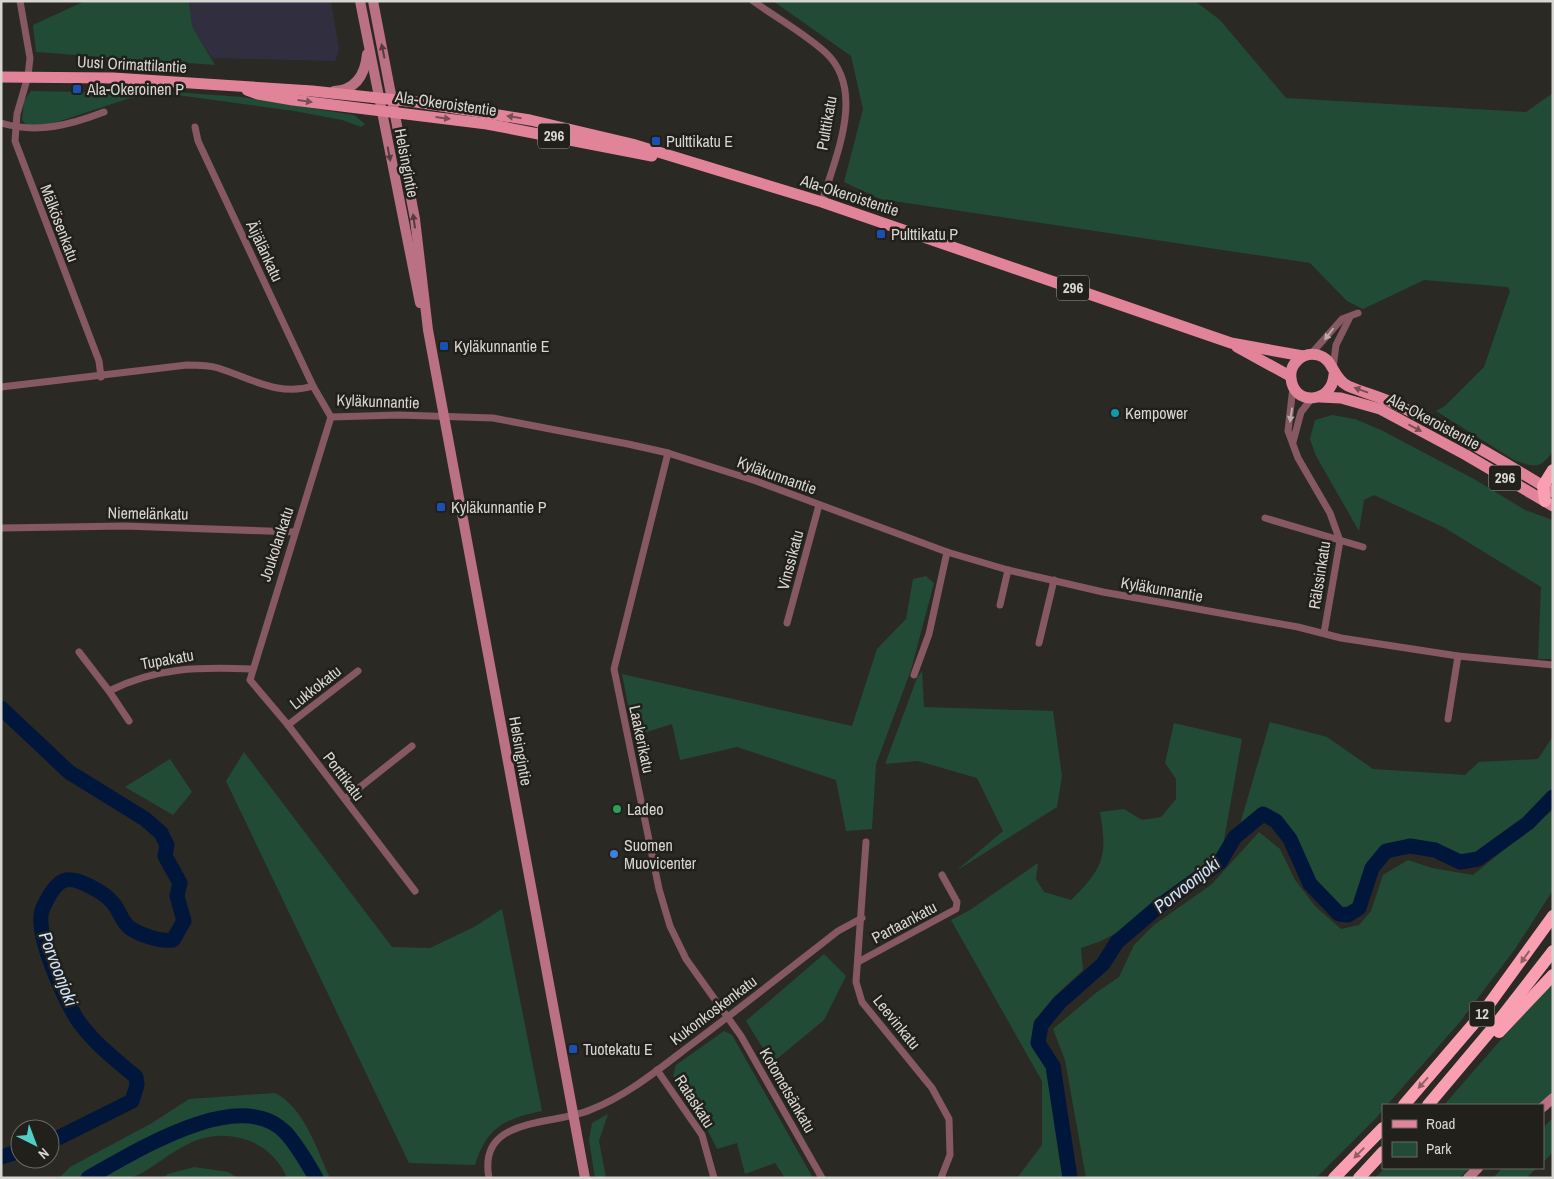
<svg xmlns="http://www.w3.org/2000/svg" width="1554" height="1179" font-family="'Archivo Narrow',sans-serif">
<style>
.industrial{fill:#312e3f}
.green{fill:#224b36}
.lines{fill:none;stroke-linecap:round;stroke-linejoin:round}
.river{stroke:#00163a;stroke-width:15}
.street{stroke:#865861;stroke-width:7}
.secondary{stroke:#ba7181;stroke-width:10}
.primary{stroke:#e28499;stroke-width:11}
.highway{stroke:#fa9fb2;stroke-width:12}
.oneway{fill:#573c3f}
.oneway2{fill:#784d54}
.oneway3{fill:#baa}
.oneway4{fill:#8e6066}
.transit-dot{fill:#1a4fb4;stroke:#21201b;stroke-width:2}
.culture-dot{fill:#0f9aa8;stroke:#21201b;stroke-width:2}
.leisure-dot{fill:#2e9e5b;stroke:#21201b;stroke-width:2}
.shop-dot{fill:#3f7fe0;stroke:#21201b;stroke-width:2}
.labels{text-anchor:middle;stroke-width:5;stroke-linejoin:round;paint-order:stroke}
.shield{fill:#21201b;stroke:#a09f9b;stroke-width:1}
.shield-label{font-size:15px;font-weight:bold;fill:#d7d6d2}
.street-label{font-size:16px;fill:#d7d6d2;stroke:#21201b}
.poi-label{font-size:16px;fill:#d7d6d2;stroke:#21201b;text-anchor:start}
.water-label{font-size:18px;font-style:italic;fill:#cee2fd;stroke:#21201b}
</style>
<rect width="100%" height="100%" fill="#2b2924"/>
<polygon class="industrial" points="189,1 331,1 339,49 335,61 212,58 192,26"/>
<g class="green">
<polygon points="85,1 189,1 192,26 215,65 36,52 33,25"/>
<path d="M773,1H1195L1220,20L1286,98L1526,112L1553,93V451C1540,470 1534,467 1514,460L1436,411L1445,406L1484,367L1510,291L1508,287L1424,280L1363,309L1347,301L1310,263L880,199L844,182L863,109L851,56Z"/>
<polygon points="118,88 242,97 354,115 365,124 361,127 342,120 294,111 163,93 130,98 51,124 27,126 22,120 24,101 31,91 85,92"/>
<polygon points="1332,415 1355,419 1381,430 1474,479 1525,510 1553,520 1553,659 1538,659 1541,587 1445,528 1374,495 1364,500 1359,531 1316,456 1310,439 1315,420"/>
<polygon points="926,576 934,583 911,670 876,764 872,829 846,831 836,780 737,747 680,760 672,724 634,736 622,674 852,726 877,649 906,619 913,579"/>
<polygon points="922,671 924,707 1053,711 1062,776 1057,807 956,871 1003,831 977,778 918,761 885,764 917,678"/>
<path d="M1270,722L1327,737L1373,769L1465,775L1479,762L1538,759L1553,736V791L1525,819L1476,853L1460,855L1436,845L1411,842L1386,845L1367,867L1354,906L1342,907C1332,898 1319,888 1312,876C1293,847 1303,827 1266,808L1258,811L1238,831Z"/>
<path d="M1174,723L1242,739L1222,851L1120,931L1101,941L1081,948L1083,970L1055,996L1034,1021L1031,1044L1045,1064L1063,1161L1062,1178H1017L1042,1145V1081L951,920L970,910L1038,863L1036,879L1044,892L1071,900C1103,869 1108,856 1100,812L1124,809L1142,820L1161,817L1176,799V779L1165,763Z"/>
<path d="M244,752L392,947L430,948L474,927L502,909L542,1111C504,1119 487,1127 475,1165L409,1163L226,781Z"/>
<polygon points="170,759 192,792 173,815 125,787"/>
<polygon points="1553,810 1553,890 1515,949 1459,1023 1387,1105 1383,1105 1383,1110 1377,1117 1316,1178 1086,1178 1065,1060 1053,1029 1097,992 1119,977 1134,945 1154,925 1212,884 1259,832 1280,849 1295,880 1315,906 1341,929 1359,925 1371,911 1383,875 1408,860 1432,868 1473,875"/>
<polygon points="824,954 846,976 824,1020 772,1063 746,1021"/>
<polygon points="1553,980 1553,1092 1538,1105 1444,1105"/>
<polygon points="724,1031 732,1035 813,1178 785,1178 775,1163 745,1174 737,1143 717,1149 697,1109 673,1076 676,1065"/>
<path d="M275,1093C304,1107 317,1150 330,1178H287C281,1162 266,1147 250,1141C214,1129 192,1139 162,1160C152,1166 143,1174 132,1177C117,1179 77,1178 59,1178L70,1167L152,1123L189,1099Z"/>
<polygon points="608,1114 599,1141 606,1178 595,1178 589,1140 592,1123"/>
<polygon points="1553,1118 1553,1152 1543,1162 1543,1128"/>
<polygon points="194,1167 228,1172 238,1178 163,1178 168,1174"/>
<polygon points="1385,1168 1470,1168 1459,1178 1375,1178"/>
<polygon points="1502,1168 1537,1168 1526,1178 1493,1178"/>
</g>
<g class="lines">
<g class="river">
<path d="M1,708L69,772L145,819L161,833L167,845L165,856L180,883L177,896L184,921L173,940C161,942 140,935 130,928C121,921 120,911 113,903C105,893 75,875 63,881C54,885 47,899 43,908C32,929 65,1002 79,1022C95,1044 116,1060 136,1077L137,1085L132,1101L50,1142"/>
<polyline points="1,1157 20,1151"/>
<path d="M88,1178C133,1153 240,1084 286,1133C297,1145 308,1164 316,1178"/>
<polyline points="1070,1178 1053,1066 1038,1043 1041,1025 1059,1003 1103,964 1117,942 1158,907 1220,862 1235,837 1263,814 1276,821 1290,839 1310,884 1339,914 1348,915 1359,908 1372,868 1386,851 1410,846 1435,850 1460,862 1478,859 1528,823 1553,797"/>
</g>
<g class="street">
<polyline points="20,1 30,58 28,76 17,114 15,141 99,361 101,377"/>
<path d="M753,1C777,18 804,33 825,52C867,90 835,157 822,202"/>
<path d="M1,123C37,134 70,125 104,112"/>
<polyline points="195,127 198,141 313,386"/>
<polyline points="1311,354 1342,319 1358,313"/>
<polyline points="1333,368 1336,345 1350,317"/>
<path d="M1,387L187,365C198,365 208,365 218,368C250,378 279,397 313,386L331,417"/>
<polyline points="1293,387 1288,431 1298,458 1330,513 1340,541 1324,633"/>
<polyline points="331,417 399,415 493,418 628,444 668,453 756,481 947,552 1008,570 1103,592 1298,627 1341,638 1458,656 1553,665"/>
<polyline points="331,417 250,680 288,725 415,891"/>
<polyline points="1293,442 1301,412 1312,398"/>
<polyline points="668,453 614,669 659,889 670,926 686,959 741,1036 822,1178"/>
<polyline points="1265,518 1363,547"/>
<polyline points="1,528 125,526 295,532"/>
<polyline points="1000,605 1008,570"/>
<polyline points="787,623 819,505"/>
<polyline points="1039,643 1054,580"/>
<path d="M79,652L109,691C157,667 199,667 252,669"/>
<polyline points="914,675 929,634 947,552"/>
<polyline points="109,691 129,721"/>
<polyline points="1448,719 1458,656"/>
<polyline points="288,725 358,671"/>
<polyline points="345,799 412,746"/>
<polyline points="866,842 856,982 862,1002 932,1088 949,1119 950,1155 941,1178"/>
<polyline points="858,962 956,909 957,902 942,875"/>
<polyline points="657,1070 702,1135 714,1178"/>
<path d="M489,1178C477,1116 552,1126 590,1110C626,1096 658,1070 688,1047C739,1009 788,970 838,931L862,918"/>
</g>
<g class="secondary">
<polyline points="360,1 420,303"/>
<polyline points="373,1 415,219 428,330 585,1178"/>
<path d="M334,91C356,90 365,75 367,54"/>
<polyline points="1543,1107 1553,1098"/>
<polyline points="1468,1178 1478,1168"/>
</g>
<g class="primary">
<polyline points="1,77 113,78 312,91 416,102 530,120 632,144 822,202 1231,343 1303,356"/>
<polyline points="247,90 258,94 293,100 487,124 652,156"/>
<polyline points="1237,347 1290,376"/>
<path d="M1334,375C1332,404 1293,406 1291,378C1289,364 1303,351 1318,355C1334,359 1332,378 1348,386C1362,392 1377,396 1391,402C1446,428 1501,460 1553,492"/>
<polyline points="1320,397 1341,398 1380,409 1466,455 1553,506"/>
</g>
<g class="highway">
<polyline points="1545,501 1543,486 1553,470"/>
<polyline points="1499,1032 1553,975"/>
<polyline points="1404,1105 1482,1014 1553,916"/>
<polyline points="1428,1105 1497,1023 1553,951"/>
<polyline points="1334,1178 1383,1128"/>
<polyline points="1359,1178 1383,1152"/>
</g>
</g>
<defs><path id="oneway-solid" d="M-6-.8H1V-3.2L6.5 0L1 3.2V.8H-6Z" transform="scale(1.25)"/></defs>
<g class="oneway">
<use href="#oneway-solid" transform="translate(383 51) rotate(-102)"/>
<use href="#oneway-solid" transform="translate(389 154) rotate(79)"/>
<use href="#oneway-solid" transform="translate(414 221) rotate(-98)"/>
</g>
<g class="oneway2">
<use href="#oneway-solid" transform="translate(305 101) rotate(8)"/>
<use href="#oneway-solid" transform="translate(514 117) rotate(-171)"/>
<use href="#oneway-solid" transform="translate(443 118) rotate(7)"/>
<use href="#oneway-solid" transform="translate(1361 390) rotate(-160)"/>
<use href="#oneway-solid" transform="translate(1415 428) rotate(28)"/>
</g>
<g class="oneway3">
<use href="#oneway-solid" transform="translate(1329 334) rotate(127)"/>
<use href="#oneway-solid" transform="translate(1291 415) rotate(99)"/>
</g>
<g class="oneway4">
<use href="#oneway-solid" transform="translate(1525 957) rotate(125)"/>
<use href="#oneway-solid" transform="translate(1423 1083) rotate(132)"/>
<use href="#oneway-solid" transform="translate(1359 1153) rotate(134)"/>
</g>
<g class="transit-dot">
<rect x="72" y="84" width="10" height="10" rx="2.5"/>
<rect x="651" y="136" width="10" height="10" rx="2.5"/>
<rect x="876" y="229" width="10" height="10" rx="2.5"/>
<rect x="439" y="341" width="10" height="10" rx="2.5"/>
<rect x="436" y="502" width="10" height="10" rx="2.5"/>
<rect x="568" y="1044" width="10" height="10" rx="2.5"/>
</g>
<circle class="culture-dot" cx="1115" cy="413" r="5"/>
<circle class="leisure-dot" cx="617" cy="809" r="5"/>
<circle class="shop-dot" cx="614" cy="854" r="5"/>
<g class="labels">
<g class="shield">
<rect x="538" y="123.5" width="32" height="25" rx="4"/>
<rect x="1057" y="275.5" width="32" height="25" rx="4"/>
<rect x="1489" y="465.5" width="32" height="25" rx="4"/>
<rect x="1469.5" y="1001.5" width="25" height="25" rx="4"/>
</g>
<g class="shield-label">
<text x="554" y="141">296</text>
<text x="1073" y="293">296</text>
<text x="1505" y="483">296</text>
<text x="1482" y="1019">12</text>
</g>
<g class="street-label">
<text transform="translate(132 64) rotate(3)" y="6">Uusi Orimattilantie</text>
<text transform="translate(446 103) rotate(8)" y="6">Ala-Okeroistentie</text>
<text transform="translate(826 123) rotate(-80)" y="6">Pulttikatu</text>
<text transform="translate(407 163) rotate(79)" y="6">Helsingintie</text>
<text transform="translate(850 195) rotate(18)" y="6">Ala-Okeroistentie</text>
<text transform="translate(60 223) rotate(69)" y="6">Mälkösenkatu</text>
<text transform="translate(265 251) rotate(65)" y="6">Äijälänkatu</text>
<text transform="translate(378 401) rotate(2)" y="6">Kyläkunnantie</text>
<text transform="translate(1434 421) rotate(28)" y="6">Ala-Okeroistentie</text>
<text transform="translate(777 475) rotate(20)" y="6">Kyläkunnantie</text>
<text transform="translate(148 513) rotate(1)" y="6">Niemelänkatu</text>
<text transform="translate(276 544) rotate(-72)" y="6">Joukolankatu</text>
<text transform="translate(790 560) rotate(-75)" y="6">Vinssikatu</text>
<text transform="translate(1319 575) rotate(-81)" y="6">Rälssinkatu</text>
<text transform="translate(1162 589) rotate(10)" y="6">Kyläkunnantie</text>
<text transform="translate(167 659) rotate(-10)" y="6">Tupakatu</text>
<text transform="translate(315 687) rotate(-38)" y="6">Lukkokatu</text>
<text transform="translate(642 739) rotate(78)" y="6">Laakerikatu</text>
<text transform="translate(521 751) rotate(80)" y="6">Helsingintie</text>
<text transform="translate(344 776) rotate(53)" y="6">Porttikatu</text>
<text transform="translate(904 922) rotate(-28)" y="6">Partaankatu</text>
<text transform="translate(713 1010) rotate(-37)" y="6">Kukonkoskenkatu</text>
<text transform="translate(897 1022) rotate(51)" y="6">Leevinkatu</text>
<text transform="translate(788 1090) rotate(60)" y="6">Kotometsänkatu</text>
<text transform="translate(695 1101) rotate(57)" y="6">Rataskatu</text>
</g>
<g class="poi-label">
<text x="87" y="95">Ala-Okeroinen P</text>
<text x="666" y="147">Pulttikatu E</text>
<text x="891" y="240">Pulttikatu P</text>
<text x="454" y="352">Kyläkunnantie E</text>
<text x="1125" y="419">Kempower</text>
<text x="451" y="513">Kyläkunnantie P</text>
<text x="627" y="815">Ladeo</text>
<text x="624" y="851">Suomen<tspan x="624" dy="18">Muovicenter</tspan></text>
<text x="583" y="1055">Tuotekatu E</text>
</g>
<g class="water-label">
<text transform="translate(1187 885) rotate(-38)" y="6">Porvoonjoki</text>
<text transform="translate(58 969) rotate(69)" y="6">Porvoonjoki</text>
</g>
</g>
<rect width="1554" height="1179" fill="none" stroke="#d7d6d2" stroke-width="5"/>
<rect x="1382" y="1104" width="162" height="65" fill="#21201b" stroke="#6a6964"/>
<rect x="1392" y="1120" width="25" height="8" fill="#e28499" stroke="#6a6964"/>
<text x="1426" y="1129" font-size="15" fill="#d7d6d2">Road</text>
<rect x="1392" y="1142" width="25" height="15" fill="#224b36" stroke="#6a6964"/>
<text x="1426" y="1154" font-size="15" fill="#d7d6d2">Park</text>
<g transform="translate(35 1144) rotate(138)"><circle r="24" fill="#21201b" stroke="#6a6964"/>
<path d="M0-4L9 19L0 12L-9 19Z" fill="#54cdc7"/>
<text y="-8" font-size="14" font-weight="bold" text-anchor="middle" fill="#d7d6d2">N</text>
</g>
</svg>
